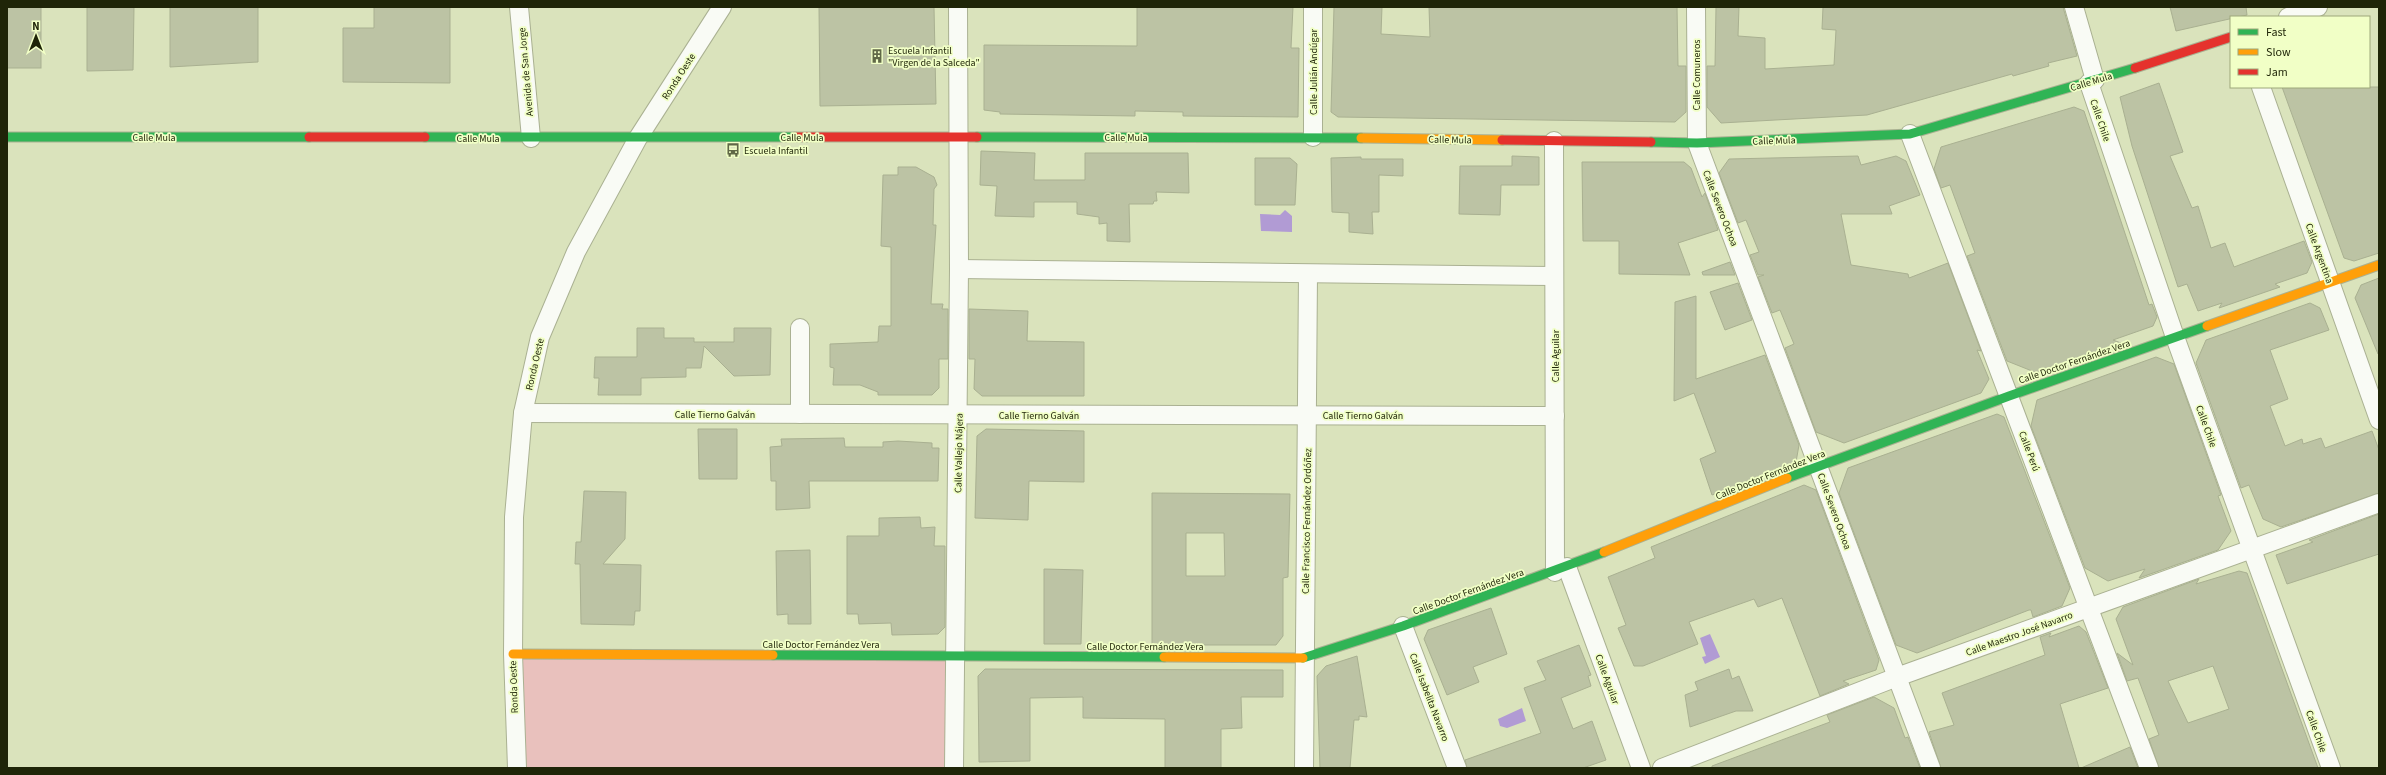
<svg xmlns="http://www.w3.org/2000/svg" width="2386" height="775" font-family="'Source Sans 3',sans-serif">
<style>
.green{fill:#e9c1bd}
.water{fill:#b19bd4}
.building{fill:#bcc3a4;stroke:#a9b091;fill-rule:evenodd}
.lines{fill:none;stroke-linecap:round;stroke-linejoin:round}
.street-casing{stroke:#aab192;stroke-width:20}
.fast-casing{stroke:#aab192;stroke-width:11}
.slow-casing{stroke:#aab192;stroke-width:11}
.jam-casing{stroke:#aab192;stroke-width:11}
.street{stroke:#f9fbf5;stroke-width:18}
.fast{stroke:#30b455;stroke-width:9}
.slow{stroke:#ff9f0a;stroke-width:9}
.jam{stroke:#e5322d;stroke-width:9}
.labels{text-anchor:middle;stroke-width:3.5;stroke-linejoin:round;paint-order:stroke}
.poi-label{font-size:10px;fill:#1f2508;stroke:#f1ffc6;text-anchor:start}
.street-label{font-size:10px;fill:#1f2508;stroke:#f1ffc6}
</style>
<rect width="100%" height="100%" fill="#dae3bc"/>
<polygon class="green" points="513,654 956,656 954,768 517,768"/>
<g class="water">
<polygon points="1285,210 1292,216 1292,232 1261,231 1260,214 1280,215"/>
<polygon points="1710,634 1720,657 1705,664 1702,657 1706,656 1700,638"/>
<polygon points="1522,708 1526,721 1507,728 1500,726 1498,719"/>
</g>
<g class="building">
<rect x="7" y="7" width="34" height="61"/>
<polygon points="87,7 134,7 133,70 87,71"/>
<polygon points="170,7 258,7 258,62 170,67"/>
<polygon points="374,7 450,7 450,83 343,82 343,28 374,28"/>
<polygon points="819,7 934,7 936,104 820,106"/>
<polygon points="1137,7 1293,7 1291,48 1299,48 1298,117 1183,116 1183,112 1135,111 1135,116 1000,114 1000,112 984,110 984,45 1137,46"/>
<polygon points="1334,7 1382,7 1381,34 1430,37 1429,7 1677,7 1678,66 1686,66 1686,112 1675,122 1338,117 1331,112"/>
<polygon points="1716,7 1739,7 1738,36 1765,38 1765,69 1834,65 1836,30 1822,29 1823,7 2063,7 2077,56 2048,63 2049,66 2013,76 2012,74 1867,115 1721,123 1707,107 1707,66 1715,66"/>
<polygon points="2170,7 2246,7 2247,15 2176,31"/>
<polygon points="2159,83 2183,152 2170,156 2192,208 2198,206 2211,248 2225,243 2234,267 2304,241 2312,262 2307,273 2275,284 2280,287 2219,308 2222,303 2198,311 2187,284 2178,287 2132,146 2120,97"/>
<polygon points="2282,87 2379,87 2379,253 2354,261 2344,258"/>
<polygon points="2074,107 2084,111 2149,305 2152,304 2157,317 2153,326 2113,340 2121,343 2037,373 2007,361 1967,256 1975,253 1950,185 1941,188 1934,169 1941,147"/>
<polygon points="981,151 1035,153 1034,180 1085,180 1085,153 1188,153 1189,193 1156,192 1157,201 1154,201 1153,204 1129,204 1130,242 1107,241 1107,223 1099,224 1099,217 1077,214 1077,202 1034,202 1034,217 995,216 997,186 980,185"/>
<polygon points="1512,156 1539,157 1539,185 1501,185 1500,215 1459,214 1460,166 1512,166"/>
<polygon points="1858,156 1861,165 1896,156 1906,161 1920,195 1889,206 1892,214 1841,214 1851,265 1908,274 1909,278 1948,263 1981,351 1977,350 1989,379 1981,393 1844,443 1816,432 1785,348 1794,344 1780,310 1772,313 1758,277 1764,275 1758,275 1750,255 1759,252 1746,220 1738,223 1719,173 1729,159"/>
<polygon points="1361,157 1361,159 1403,159 1403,176 1379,175 1379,212 1372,212 1373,234 1349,232 1349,213 1332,212 1331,158"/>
<polygon points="1255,158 1290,158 1297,164 1295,205 1255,205"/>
<polygon points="1582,162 1684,162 1691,168 1702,197 1705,193 1718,230 1678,243 1690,275 1619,274 1619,241 1583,241"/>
<polygon points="898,167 916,167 934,177 937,185 934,189 933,225 936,225 931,304 943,304 942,309 948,309 948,359 939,359 939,388 932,395 878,395 878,392 860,385 833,385 834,368 830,367 830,344 878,342 879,326 891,326 891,247 881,246 883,175 898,175"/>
<polygon points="1730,262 1735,275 1703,275 1702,272"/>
<polygon points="2379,278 2379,354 2378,354 2355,298 2361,285"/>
<polygon points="1738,283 1752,320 1725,330 1710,292"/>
<polygon points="1696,296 1696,379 1765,355 1799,445 1796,462 1712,495 1700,459 1716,452 1694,393 1674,401 1675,302"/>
<polygon points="2310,303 2320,308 2329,330 2270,350 2288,399 2270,406 2285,446 2302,439 2303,444 2321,438 2325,448 2372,431 2379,450 2379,493 2281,527 2263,519 2249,485 2241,488 2196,363 2206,340"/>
<polygon points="969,309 1028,311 1027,341 1084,342 1084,396 982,396 974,389 975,359 969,359"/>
<polygon points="637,328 664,328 664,338 694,338 694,342 734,342 734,328 771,328 770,375 734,376 704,346 701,368 686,368 686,377 641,378 641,395 598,395 599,378 594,378 595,357 637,357"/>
<polygon points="2156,357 2174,364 2221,495 2218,496 2231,531 2218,550 2139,578 2145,569 2108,581 2085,568 2031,426 2037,400"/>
<polygon points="1997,414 2004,417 2070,588 2062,606 2033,617 2031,610 2029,610 1917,653 1896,645 1839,493 1848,468"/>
<polygon points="698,429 737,429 737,479 699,479"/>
<polygon points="986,429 1084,431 1084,482 1029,481 1028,520 975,518 977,436"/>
<polygon points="844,438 845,447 883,447 883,442 898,441 932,443 932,448 939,448 938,481 809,481 810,508 776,510 776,481 771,481 770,447 782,446 781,439"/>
<polygon points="1804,485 1816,490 1879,660 1876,670 1843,681 1849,684 1820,696 1782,598 1758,607 1754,599 1689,622 1698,644 1643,666 1634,666 1618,628 1626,625 1608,577 1655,558 1651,547"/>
<polygon points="584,491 626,492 625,539 603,564 641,565 640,611 635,611 634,625 581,624 580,564 575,564 576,542 581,542"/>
<path d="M1152,493L1290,494L1288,577L1283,578V636L1276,645H1152ZM1186,533H1224L1225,576H1186Z"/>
<polygon points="2379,514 2379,554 2287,584 2276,555 2313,542 2309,540"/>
<polygon points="920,517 921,528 935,527 934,546 945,546 945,627 938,634 892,635 891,623 859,624 858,614 847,614 847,536 879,536 879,518"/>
<polygon points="810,550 811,624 788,624 788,614 777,615 776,551"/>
<polygon points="1044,569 1083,570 1081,644 1044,644"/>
<path d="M2239,571L2247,573L2318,768H2159L2149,739L2159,735L2138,678L2127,681L2117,653L2133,665L2116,619L2123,607L2199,579L2196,584ZM2213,666L2229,709L2188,723L2168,681Z"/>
<polygon points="1491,608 1507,654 1473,667 1479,682 1447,695 1424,639 1428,630"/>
<polygon points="2079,626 2086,632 2108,688 2060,704 2079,768 1941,768 1929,732 1954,725 1942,693 2045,655 2040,637 2051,633 2049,637"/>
<polygon points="1579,645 1591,675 1588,676 1591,686 1561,698 1573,729 1592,721 1606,760 1583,768 1467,768 1465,760 1541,733 1524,688 1546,680 1537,661"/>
<polygon points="1357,656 1367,717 1359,716 1359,720 1354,720 1350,768 1320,768 1317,676 1326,666"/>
<polygon points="985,669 1283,670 1283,697 1241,697 1242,728 1221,729 1221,768 1165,768 1165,719 1083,718 1083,697 1030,698 1030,761 979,762 978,676"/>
<polygon points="1729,669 1732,679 1739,676 1753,711 1736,711 1690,727 1685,695 1698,690 1695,682"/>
<polygon points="1874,697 1894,708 1905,738 1908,737 1920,768 1712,768 1712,766 1830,722 1827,715"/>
<polygon points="2130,747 2138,768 2081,768"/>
</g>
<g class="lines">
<defs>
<g id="street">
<polyline points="519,7 531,138"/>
<polyline points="1696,7 1697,143 1931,768"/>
<polyline points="2074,7 2095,80"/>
<polyline points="2288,17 2318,7"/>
<polyline points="2089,83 2175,337 2331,768"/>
<polyline points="2261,87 2379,420"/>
<polyline points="1910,134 2149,768"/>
<polyline points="1313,137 1313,7"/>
<polyline points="1554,141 1555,572"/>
<polyline points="959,269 1554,276"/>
<polyline points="523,413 1555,416"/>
<polyline points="800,414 800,328"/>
<polyline points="1567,567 1641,768"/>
<polyline points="1403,626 1457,768"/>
<polyline points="517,768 513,654 514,517 523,413 540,337 576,252 638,138 722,7"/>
<polyline points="954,768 959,269 958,7"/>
<polyline points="1304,768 1308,274"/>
<polyline points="1662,768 1897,677 2379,503"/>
</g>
<g id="fast">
<polyline points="7,137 309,137"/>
<polyline points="425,137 795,137"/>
<polyline points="977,137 1361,138"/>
<polyline points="1651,142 1697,143 1910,134 2135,68"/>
<polyline points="1787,478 2009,396 2207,326"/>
<polyline points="773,655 1164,657"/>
<polyline points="1303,658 1403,626 1604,552"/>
</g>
<g id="slow">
<polyline points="1361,138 1502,140"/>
<polyline points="2207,326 2379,265"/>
<polyline points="1604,552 1787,478"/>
<polyline points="513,654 773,655"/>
<polyline points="1164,657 1303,658"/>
</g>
<g id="jam">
<polyline points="2135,68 2231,37"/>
<polyline points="309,137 425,137"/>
<polyline points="795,137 977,137"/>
<polyline points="1502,140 1651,142"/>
</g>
</defs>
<use href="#street" class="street-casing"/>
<use href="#fast" class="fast-casing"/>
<use href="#slow" class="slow-casing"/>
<use href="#jam" class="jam-casing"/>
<use href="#street" class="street"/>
<use href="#fast" class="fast"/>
<use href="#slow" class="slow"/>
<use href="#jam" class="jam"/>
</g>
<defs>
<symbol id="building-bare" viewBox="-9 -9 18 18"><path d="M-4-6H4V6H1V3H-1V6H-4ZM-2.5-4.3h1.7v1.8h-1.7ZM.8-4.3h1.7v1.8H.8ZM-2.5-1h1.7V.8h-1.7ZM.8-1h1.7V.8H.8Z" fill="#606847" stroke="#f1ffc6" stroke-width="2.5" paint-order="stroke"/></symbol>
<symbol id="bus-bare" viewBox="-9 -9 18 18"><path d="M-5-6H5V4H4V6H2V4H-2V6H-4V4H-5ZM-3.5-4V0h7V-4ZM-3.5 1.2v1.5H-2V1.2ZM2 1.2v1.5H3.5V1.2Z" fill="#606847" stroke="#f1ffc6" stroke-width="2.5" paint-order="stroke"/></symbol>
</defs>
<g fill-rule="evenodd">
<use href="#building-bare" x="867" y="46" width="20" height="20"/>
<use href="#bus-bare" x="723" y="140" width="20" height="20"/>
</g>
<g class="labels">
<g class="poi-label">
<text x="888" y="54">Escuela Infantil<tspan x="888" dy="12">"Virgen de la Salceda"</tspan></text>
<text x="744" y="154">Escuela Infantil</text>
</g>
<g class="street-label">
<text transform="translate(525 72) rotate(-95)" y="4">Avenida de San Jorge</text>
<text transform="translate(1313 72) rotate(-90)" y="4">Calle Julián Andúgar</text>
<text transform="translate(1696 75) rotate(-90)" y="4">Calle Comuneros</text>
<text transform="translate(678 76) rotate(-57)" y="4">Ronda Oeste</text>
<text transform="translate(2091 81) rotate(-17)" y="4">Calle Mula</text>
<text transform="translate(2101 120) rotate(71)" y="4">Calle Chile</text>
<text x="154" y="141">Calle Mula</text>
<text x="802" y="141">Calle Mula</text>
<text x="1126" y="141">Calle Mula</text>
<text x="478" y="142">Calle Mula</text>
<text transform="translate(1450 139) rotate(1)" y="4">Calle Mula</text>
<text transform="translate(1774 140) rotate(-2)" y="4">Calle Mula</text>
<text transform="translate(1721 208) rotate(69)" y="4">Calle Severo Ochoa</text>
<text transform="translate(2320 253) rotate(70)" y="4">Calle Argentina</text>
<text transform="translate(1555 356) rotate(-90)" y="4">Calle Aguilar</text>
<text transform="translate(2074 361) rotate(-19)" y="4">Calle Doctor Fernández Vera</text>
<text transform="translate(534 364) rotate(-77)" y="4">Ronda Oeste</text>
<text x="715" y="418">Calle Tierno Galván</text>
<text x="1039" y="419">Calle Tierno Galván</text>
<text x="1363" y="419">Calle Tierno Galván</text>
<text transform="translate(2207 426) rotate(70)" y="4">Calle Chile</text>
<text transform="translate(2030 451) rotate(69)" y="4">Calle Perú</text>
<text transform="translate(958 453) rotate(-89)" y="4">Calle Vallejo Nájera</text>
<text transform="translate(1770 474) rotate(-22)" y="4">Calle Doctor Fernández Vera</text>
<text transform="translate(1835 511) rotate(70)" y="4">Calle Severo Ochoa</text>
<text transform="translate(1306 521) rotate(-89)" y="4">Calle Francisco Fernández Ordóñez</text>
<text transform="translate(1468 591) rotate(-20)" y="4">Calle Doctor Fernández Vera</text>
<text transform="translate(2019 633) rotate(-20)" y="4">Calle Maestro José Navarro</text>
<text x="821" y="648">Calle Doctor Fernández Vera</text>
<text x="1145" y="650">Calle Doctor Fernández Vera</text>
<text transform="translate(1608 679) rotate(70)" y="4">Calle Aguilar</text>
<text transform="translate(513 687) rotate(-92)" y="4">Ronda Oeste</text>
<text transform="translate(1430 697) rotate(69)" y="4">Calle Isabelita Navarro</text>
<text transform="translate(2317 731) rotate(70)" y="4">Calle Chile</text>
</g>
</g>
<rect width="2386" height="775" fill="none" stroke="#1f2508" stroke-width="16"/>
<rect x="2230" y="16" width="140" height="72" fill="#f1ffc6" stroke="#9da87a"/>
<rect x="2238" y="29" width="20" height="6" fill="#30b455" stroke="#9da87a"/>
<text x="2266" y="36" font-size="12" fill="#1f2508">Fast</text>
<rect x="2238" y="49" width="20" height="6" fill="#ff9f0a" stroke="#9da87a"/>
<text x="2266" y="56" font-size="12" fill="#1f2508">Slow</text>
<rect x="2238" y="69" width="20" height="6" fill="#e5322d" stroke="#9da87a"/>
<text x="2266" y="76" font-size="12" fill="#1f2508">Jam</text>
<g transform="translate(36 36)" stroke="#f1ffc6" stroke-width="3" paint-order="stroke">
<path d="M0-3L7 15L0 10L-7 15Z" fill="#1f2508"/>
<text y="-6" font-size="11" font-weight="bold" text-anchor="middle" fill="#1f2508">N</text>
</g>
</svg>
